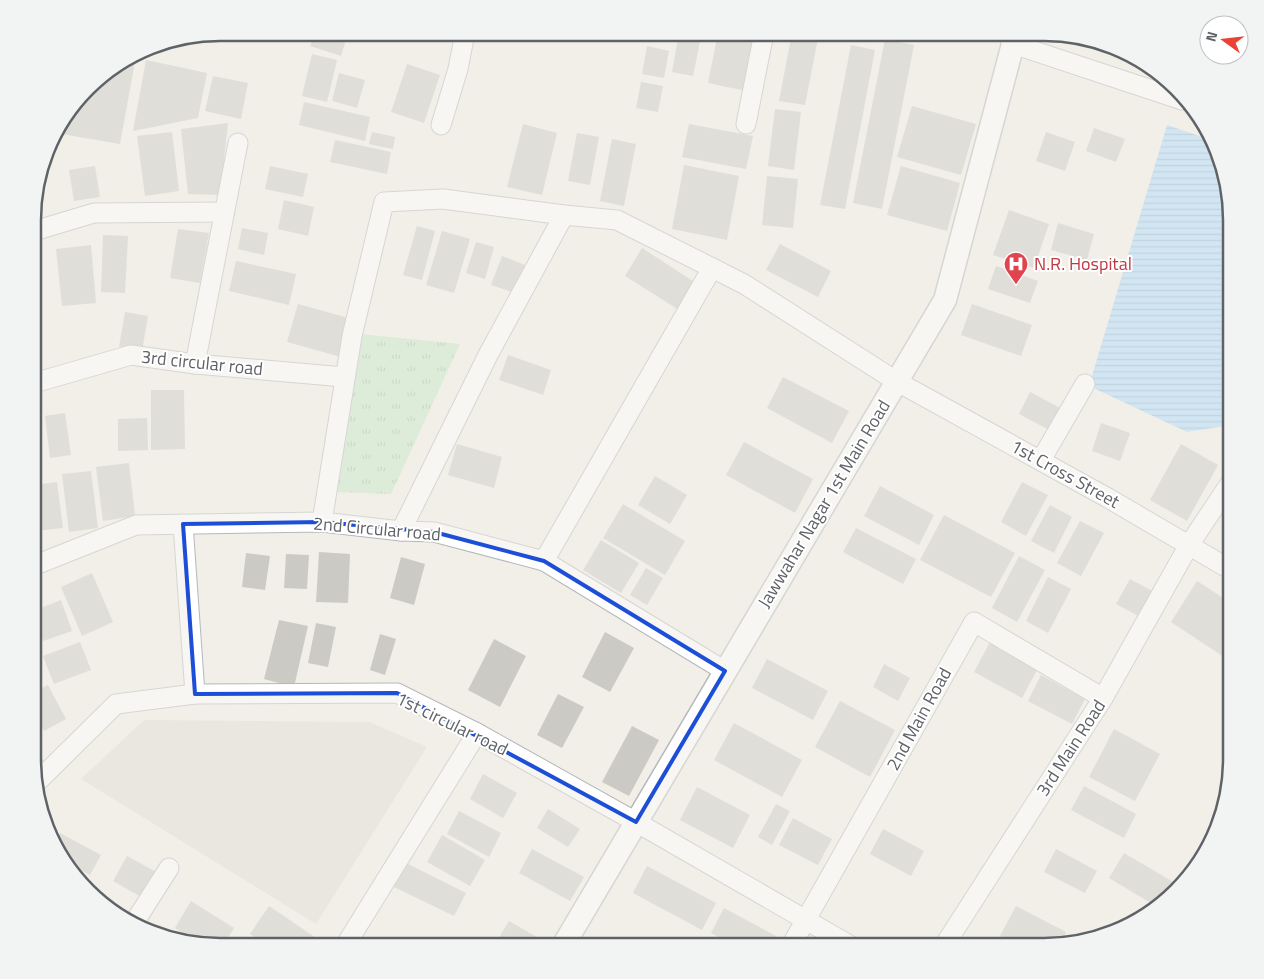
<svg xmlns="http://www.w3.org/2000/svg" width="1264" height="979" font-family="'Titillium Web',sans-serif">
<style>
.education{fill:#e1ded6}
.grass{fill:url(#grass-tufts)}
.water{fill:url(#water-rules)}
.building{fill:#cccac5}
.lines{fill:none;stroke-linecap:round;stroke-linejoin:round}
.minor-casing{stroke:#b5b8bc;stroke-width:21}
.tertiary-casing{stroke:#b5b8bc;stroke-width:25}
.minor{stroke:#fff;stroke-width:19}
.tertiary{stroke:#fff;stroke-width:22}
.marked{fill:none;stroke:#1d4ed8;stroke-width:4;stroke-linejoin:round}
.labels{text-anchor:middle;stroke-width:4;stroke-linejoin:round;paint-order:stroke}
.health-label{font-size:18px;fill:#be3a42;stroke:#fff;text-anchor:start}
.street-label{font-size:18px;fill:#5f6368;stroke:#fff}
.rim{fill:none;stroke:#5f6368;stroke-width:2.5}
</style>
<defs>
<pattern id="grass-tufts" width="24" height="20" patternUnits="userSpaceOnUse" patternTransform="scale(1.25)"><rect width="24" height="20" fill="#c5e8c5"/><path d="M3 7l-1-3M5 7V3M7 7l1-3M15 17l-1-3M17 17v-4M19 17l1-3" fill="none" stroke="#a3c0a4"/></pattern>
<pattern id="water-rules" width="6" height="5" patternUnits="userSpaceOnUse" patternTransform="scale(1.25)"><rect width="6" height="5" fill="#aadaff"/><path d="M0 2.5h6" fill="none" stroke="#8eb4d2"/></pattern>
</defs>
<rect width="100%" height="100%" fill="#f1efe8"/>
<polygon class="education" points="144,720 369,722 427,747 316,924 81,779"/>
<polygon class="grass" points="360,334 460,344 391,494 337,492"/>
<polygon class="water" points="1167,125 1211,140 1217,148 1231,220 1231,425 1187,432 1089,386"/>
<g class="building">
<polygon points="315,33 348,33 341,56 310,46"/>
<polygon points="679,33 701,36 693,76 672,72"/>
<polygon points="718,33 762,33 751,92 708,83"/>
<polygon points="792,33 819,33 805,105 779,101"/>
<polygon points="885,39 914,45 882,209 853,203"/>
<polygon points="851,45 875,50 845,209 820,205"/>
<polygon points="647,46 669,51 664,78 642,74"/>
<polygon points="312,54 337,60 327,102 302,96"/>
<polygon points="136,56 120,144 56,133 58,127 97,79"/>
<polygon points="146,60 207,73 198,118 133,131"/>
<polygon points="407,64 440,75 424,123 391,112"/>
<polygon points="339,73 365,80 357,108 332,101"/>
<polygon points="213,76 248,83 241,119 205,111"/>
<polygon points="641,82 663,86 658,112 636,108"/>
<polygon points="304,102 370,117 365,141 299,125"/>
<polygon points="912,106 976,124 961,175 897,157"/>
<polygon points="775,109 801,112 794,170 768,166"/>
<polygon points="228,123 220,195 188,194 181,129"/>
<polygon points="523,124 557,133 542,195 507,187"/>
<polygon points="689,124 753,136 746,169 682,157"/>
<polygon points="1094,128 1125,139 1116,162 1086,151"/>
<polygon points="172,132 179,191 145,196 137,136"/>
<polygon points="372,132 395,137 393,149 369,144"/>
<polygon points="1046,132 1075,142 1065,171 1036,161"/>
<polygon points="577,133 599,137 590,185 568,181"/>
<polygon points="612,139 636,144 624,206 600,201"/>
<polygon points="335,140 391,152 387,174 330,162"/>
<polygon points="684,165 739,176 727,240 672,229"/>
<polygon points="95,166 100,197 74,201 69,170"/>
<polygon points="270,166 308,174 303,197 265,189"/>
<polygon points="901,166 960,183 947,231 887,215"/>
<polygon points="767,176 798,179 793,228 762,225"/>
<polygon points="284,200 314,207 308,236 278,229"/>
<polygon points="1009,210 1049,224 1034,268 993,255"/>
<polygon points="1058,223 1094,234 1087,260 1051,250"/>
<polygon points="417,226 435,231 422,280 403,275"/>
<polygon points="242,228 268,233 264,255 238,249"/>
<polygon points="178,229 209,233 200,283 170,278"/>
<polygon points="442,231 470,239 454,293 426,285"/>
<polygon points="103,235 128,236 125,293 101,292"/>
<polygon points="476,242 494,247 485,279 466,273"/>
<polygon points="780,244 831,271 818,297 766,270"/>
<polygon points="91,245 96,303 62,306 56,249"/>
<polygon points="642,248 696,283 679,310 625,276"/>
<polygon points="502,256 525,265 515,293 491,285"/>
<polygon points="236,261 296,274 289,305 229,291"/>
<polygon points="996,266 1038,281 1030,303 988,289"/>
<polygon points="298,304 352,319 341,357 287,342"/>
<polygon points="972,304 1032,325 1021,356 961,335"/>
<polygon points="125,312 148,316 142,351 119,347"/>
<polygon points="508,355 551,370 543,395 499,380"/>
<polygon points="783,377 849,411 832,443 767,408"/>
<polygon points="151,390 184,390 185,449 151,450"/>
<polygon points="1030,392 1064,410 1053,432 1019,414"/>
<polygon points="65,413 71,455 50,458 45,416"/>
<polygon points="147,418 148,450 118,451 118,419"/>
<polygon points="1101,423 1130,433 1120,461 1092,451"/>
<polygon points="744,442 813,479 795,513 726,475"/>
<polygon points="457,444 502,457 494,488 448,475"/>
<polygon points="1181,444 1218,465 1187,521 1150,500"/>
<polygon points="129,463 135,516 103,521 96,467"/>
<polygon points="91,471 98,528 69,532 62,474"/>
<polygon points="655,476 687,495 670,524 638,505"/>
<polygon points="57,482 63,528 35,531 33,516 34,485"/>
<polygon points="1022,482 1048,495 1026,536 1001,522"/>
<polygon points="880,486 934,515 919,545 864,516"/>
<polygon points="623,504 685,541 665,575 603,538"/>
<polygon points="1050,505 1072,517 1054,553 1031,541"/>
<polygon points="944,515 1015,553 991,597 920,560"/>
<polygon points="1080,521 1104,533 1081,576 1057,563"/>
<polygon points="856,528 916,559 903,584 843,552"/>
<polygon points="601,540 639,563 621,593 583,570"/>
<polygon points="319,552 350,554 348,603 316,602"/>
<polygon points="246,553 270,556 265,590 242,587"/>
<polygon points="286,554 309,555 307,589 284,588"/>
<polygon points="1019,556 1045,570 1017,622 992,608"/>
<polygon points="401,557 425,564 414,605 390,598"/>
<polygon points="646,568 663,578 647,605 630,595"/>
<polygon points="92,573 113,622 82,636 61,587"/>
<polygon points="1048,577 1071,589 1048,633 1026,621"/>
<polygon points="1130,579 1156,593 1142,618 1116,604"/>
<polygon points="1197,581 1231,603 1231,652 1227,659 1171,622"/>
<polygon points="61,600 72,631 43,641 33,615 33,611"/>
<polygon points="279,620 308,626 294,687 264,679"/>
<polygon points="316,623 336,627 328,667 308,663"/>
<polygon points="605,632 634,648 610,692 582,677"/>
<polygon points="380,634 396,639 385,675 370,670"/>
<polygon points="494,639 526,656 500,707 468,690"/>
<polygon points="33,641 43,652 33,661"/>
<polygon points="80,642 91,670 54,684 43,656"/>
<polygon points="990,642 1038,668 1022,698 974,672"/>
<polygon points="767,659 828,691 813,720 752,688"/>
<polygon points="884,664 910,678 898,701 873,687"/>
<polygon points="1041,675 1085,699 1072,724 1028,701"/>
<polygon points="48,685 66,719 44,731 33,712 33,693"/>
<polygon points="558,694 584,707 562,748 537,735"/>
<polygon points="840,701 895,730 870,777 815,747"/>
<polygon points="734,723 802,760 782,797 714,760"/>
<polygon points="632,726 659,740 629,796 602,782"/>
<polygon points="1114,729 1160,754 1135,801 1089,777"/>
<polygon points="33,747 44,761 33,770"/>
<polygon points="483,774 517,793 503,818 470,799"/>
<polygon points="1084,786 1136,814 1124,838 1071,810"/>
<polygon points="697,787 750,815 733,848 680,820"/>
<polygon points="776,804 790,811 772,845 758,837"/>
<polygon points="548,809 580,829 568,847 537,828"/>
<polygon points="459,811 501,833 489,857 447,834"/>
<polygon points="793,818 832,839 818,865 779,845"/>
<polygon points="883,829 924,851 911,876 870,854"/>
<polygon points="60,833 101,855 90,875 69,864 54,844"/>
<polygon points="442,835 485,860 470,886 427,862"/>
<polygon points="532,849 584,877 570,901 519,873"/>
<polygon points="1056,849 1097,871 1085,893 1044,872"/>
<polygon points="1124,853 1180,886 1154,905 1109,878"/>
<polygon points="127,856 158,873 143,898 113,881"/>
<polygon points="402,861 466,893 454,916 390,885"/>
<polygon points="647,866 716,903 702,930 633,893"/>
<polygon points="191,901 234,928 223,946 202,945 175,928"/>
<polygon points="269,906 328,946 268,946 250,934"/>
<polygon points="1016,906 1066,932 1061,943 1043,947 1019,946 1000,936"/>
<polygon points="724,908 776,936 771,946 735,946 711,933"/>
<polygon points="509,921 542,940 538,946 494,946"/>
<polygon points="371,937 388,946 366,946"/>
<polygon points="709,938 726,946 705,946"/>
<polygon points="615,940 628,946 612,946"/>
</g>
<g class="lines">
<defs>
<g id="minor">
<polyline points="1013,44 1182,100"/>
<polyline points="746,124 764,33"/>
<polyline points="441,125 458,69 465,33"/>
<polyline points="34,231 94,213 224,212"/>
<polyline points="195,364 238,143"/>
<polyline points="34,383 131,355 195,364 344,377"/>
<polyline points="1041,460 1085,384"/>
<polyline points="322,522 352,336 384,202 443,199 564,215 617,220 744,284 896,381 1108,498 1231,570"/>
<polyline points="183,524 195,694"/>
<polyline points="401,531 488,355 564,215"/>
<polyline points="544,561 712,268"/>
<polyline points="33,566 136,525 322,522 401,531 434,532 544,561 725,671"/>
<polyline points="36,783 116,704 195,694 397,693 477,733 636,822 851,946"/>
<polyline points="134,923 169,868"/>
<polyline points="345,946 477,733"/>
<polyline points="791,946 974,622 1103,698"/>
<polyline points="944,946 1103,698 1189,545 1231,482"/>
</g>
<polyline id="tertiary" points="563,946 945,300 1013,44 1010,33"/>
</defs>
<use href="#minor" class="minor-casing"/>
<use href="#tertiary" class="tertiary-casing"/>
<use href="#minor" class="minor"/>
<use href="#tertiary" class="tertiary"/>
</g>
<path d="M0 0H1264V979H0ZM322,522L434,532L544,561L725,671L636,822L397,693L195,694L183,524Z" fill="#f1efe8" fill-opacity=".55" fill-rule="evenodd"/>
<path class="marked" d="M322,522L434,532L544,561L725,671L636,822L397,693L195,694L183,524Z"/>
<defs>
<symbol id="hospital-pin" viewBox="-11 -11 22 30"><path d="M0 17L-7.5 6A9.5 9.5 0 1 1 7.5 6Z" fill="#e0444e" stroke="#fff"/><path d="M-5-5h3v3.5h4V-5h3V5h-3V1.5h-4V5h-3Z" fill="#fff"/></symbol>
</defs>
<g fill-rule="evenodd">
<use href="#hospital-pin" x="1002" y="250" width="28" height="38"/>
</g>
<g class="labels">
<g class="health-label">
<text x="1034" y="270">N.R. Hospital</text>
</g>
<g class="street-label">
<text transform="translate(202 363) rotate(6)" y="6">3rd circular road</text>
<text transform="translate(1065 474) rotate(29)" y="6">1st Cross Street</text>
<text transform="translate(824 504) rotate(-59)" y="6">Jawwahar Nagar 1st Main Road</text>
<text transform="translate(377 529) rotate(5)" y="6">2nd Circular road</text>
<text transform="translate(919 719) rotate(-61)" y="6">2nd Main Road</text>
<text transform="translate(452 724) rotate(26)" y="6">1st circular road</text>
<text transform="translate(1071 748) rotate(-57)" y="6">3rd Main Road</text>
</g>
</g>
<path d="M0 0H1264V979H0ZM220 41H1044A179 179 0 0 1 1223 220V759A179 179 0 0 1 1044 938H220A179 179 0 0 1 41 759V220A179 179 0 0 1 220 41Z" fill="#f2f3f3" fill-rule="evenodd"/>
<path class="rim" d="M220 41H1044A179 179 0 0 1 1223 220V759A179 179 0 0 1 1044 938H220A179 179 0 0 1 41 759V220A179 179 0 0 1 220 41Z"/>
<g transform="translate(1224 40) rotate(285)"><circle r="24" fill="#ffffff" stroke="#bfc1c3"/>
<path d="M0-4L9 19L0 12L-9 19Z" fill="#ea4335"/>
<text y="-8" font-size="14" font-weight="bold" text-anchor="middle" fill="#5f6368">N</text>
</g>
</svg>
